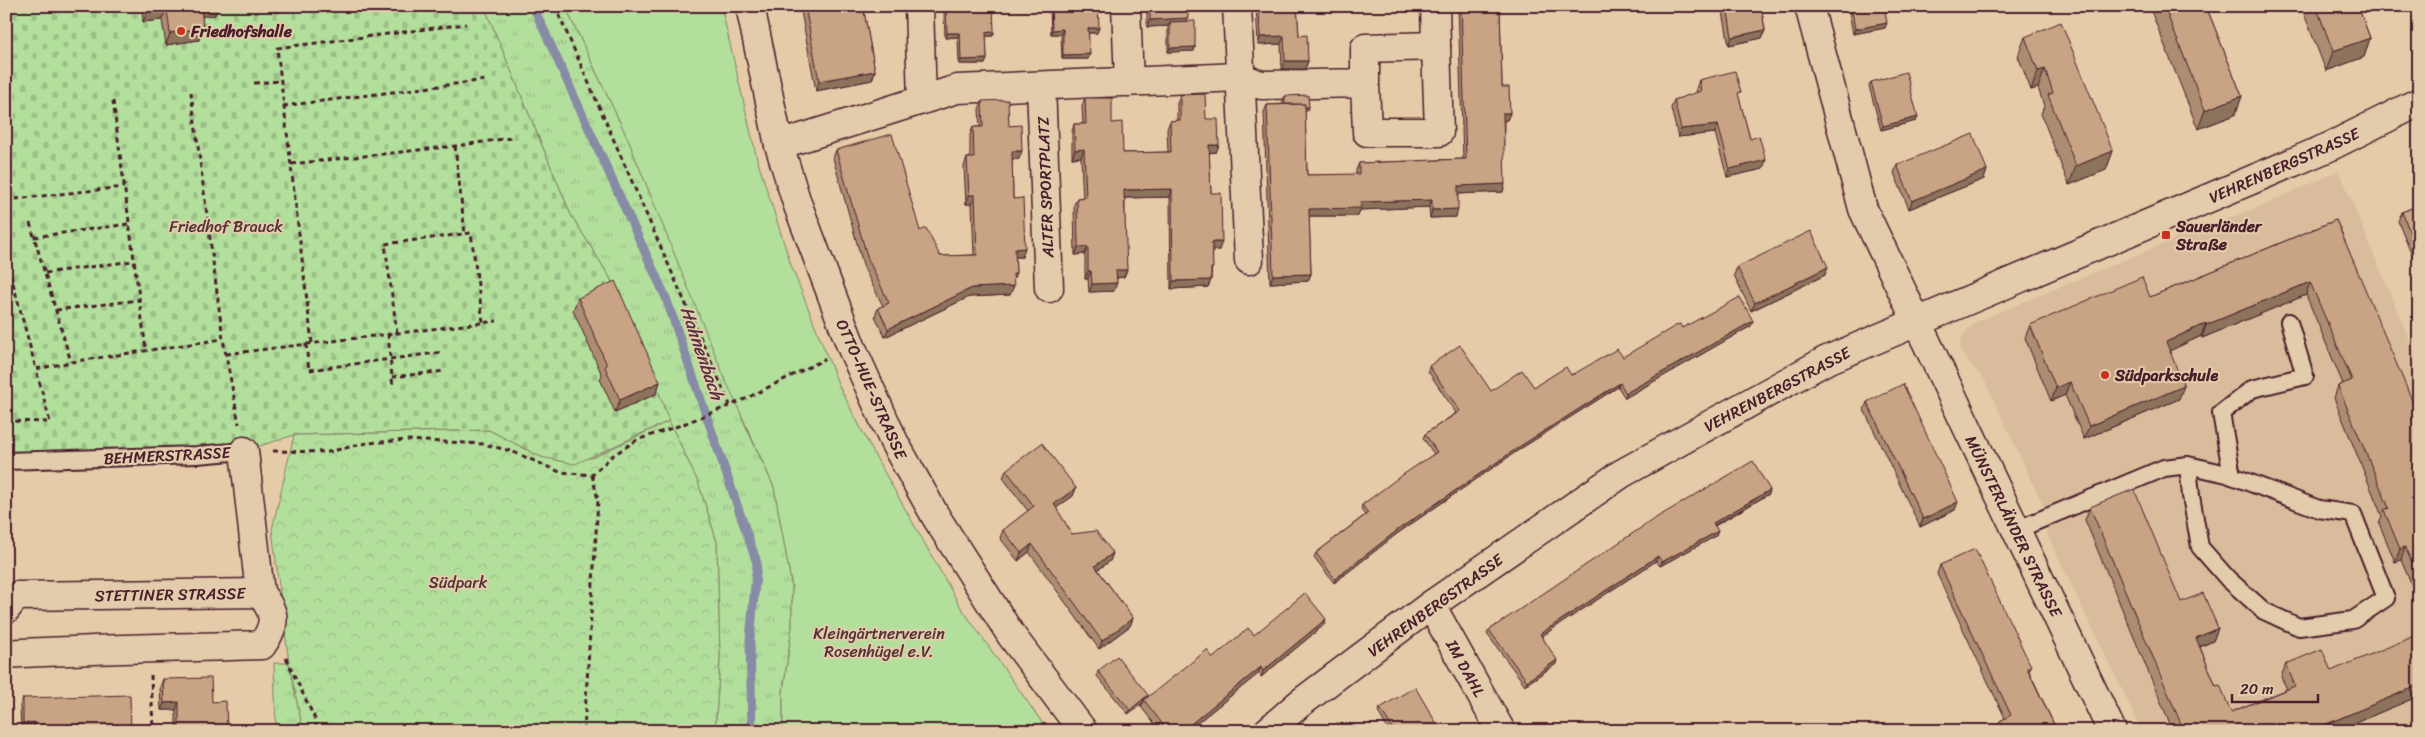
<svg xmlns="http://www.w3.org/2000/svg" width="2425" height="737" font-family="Sriracha,sans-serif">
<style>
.built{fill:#d9bc9b}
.grass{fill:url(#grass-tufts);stroke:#7e7f64}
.forest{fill:url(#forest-crowns);stroke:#7e7f64}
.cemetery{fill:url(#cemetery-stones);stroke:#7e7f64}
.garden{fill:#b3df9c;stroke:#7e7f64}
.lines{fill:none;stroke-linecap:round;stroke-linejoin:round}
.stream{stroke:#878ba6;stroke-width:9}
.lane-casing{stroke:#4a1f2b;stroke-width:20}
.street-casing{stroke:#4a1f2b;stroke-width:31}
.path{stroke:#4a1f2b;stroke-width:3;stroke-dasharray:5 4;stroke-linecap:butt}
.lane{stroke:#e2ccac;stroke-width:16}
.street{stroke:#e2ccac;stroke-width:28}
.wall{fill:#ac8d72;stroke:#4a1f2b}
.shaded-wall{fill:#8c735c;stroke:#4a1f2b}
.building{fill:#c8a484;stroke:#4a1f2b}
.poi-dot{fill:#c8321e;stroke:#e2ccac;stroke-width:2}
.labels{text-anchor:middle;stroke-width:4;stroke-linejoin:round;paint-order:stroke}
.poi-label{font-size:16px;font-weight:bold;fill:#4a1f2b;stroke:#e2ccac;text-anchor:start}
.street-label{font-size:16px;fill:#4a1f2b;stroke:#e2ccac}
.park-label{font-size:16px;fill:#543236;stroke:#e2ccac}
.water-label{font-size:18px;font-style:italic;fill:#543140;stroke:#e2ccac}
</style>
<defs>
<pattern id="grass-tufts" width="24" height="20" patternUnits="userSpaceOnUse" patternTransform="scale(1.25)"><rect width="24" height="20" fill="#b3df9c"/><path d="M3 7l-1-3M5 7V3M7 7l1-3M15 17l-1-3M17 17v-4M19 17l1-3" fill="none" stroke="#9bbf87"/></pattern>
<pattern id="forest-crowns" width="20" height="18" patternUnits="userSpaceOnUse" patternTransform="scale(1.25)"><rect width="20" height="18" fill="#b3df9c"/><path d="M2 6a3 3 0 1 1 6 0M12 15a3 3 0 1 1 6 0" fill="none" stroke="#9bbf87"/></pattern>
<pattern id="cemetery-stones" width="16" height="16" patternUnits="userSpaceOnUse" patternTransform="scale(1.25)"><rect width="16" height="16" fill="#b3df9c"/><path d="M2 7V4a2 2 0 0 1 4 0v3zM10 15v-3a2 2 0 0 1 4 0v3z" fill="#9bbf87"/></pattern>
</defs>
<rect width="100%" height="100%" fill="#e5cba8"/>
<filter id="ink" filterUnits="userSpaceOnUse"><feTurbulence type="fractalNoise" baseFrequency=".02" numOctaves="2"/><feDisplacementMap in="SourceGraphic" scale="10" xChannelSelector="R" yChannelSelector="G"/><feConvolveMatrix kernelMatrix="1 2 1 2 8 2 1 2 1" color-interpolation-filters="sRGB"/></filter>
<g filter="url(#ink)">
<polygon class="built" points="2339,171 2419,363 2419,731 2142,731 2047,534 2043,505 1985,381 1961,353 1960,342 1966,331 1978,321 2170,241 2266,204"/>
<g class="grass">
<polygon points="484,6 565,6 627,137 746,427 774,487 792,587 792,627 783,692 783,731 715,731 720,660 717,542 698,482 669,421 643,348 609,276 571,215"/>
<polygon points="274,663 289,663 303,731 276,731"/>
</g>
<polygon class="forest" points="669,421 698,482 717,542 720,660 715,731 303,731 289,663 272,530 294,435 489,430 541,457 592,458"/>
<polygon class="cemetery" points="6,6 484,6 571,215 609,276 643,348 669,421 575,464 541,457 489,430 294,435 244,451 6,461"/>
<polygon class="garden" points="565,6 721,6 757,159 791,265 839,386 874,454 960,606 1048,731 783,731 783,692 792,627 792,587 774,487 725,379 627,137"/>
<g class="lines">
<polyline class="stream" points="533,6 666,298 757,563 750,640 752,731"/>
<defs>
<g id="lane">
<polyline points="6,461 197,455 244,451"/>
<polyline points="2232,476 2221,413 2252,389 2305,376 2289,322"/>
<polyline points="2016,530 2164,468 2188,465 2227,474 2319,509 2353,514 2386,598 2353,620 2299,627 2264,611 2228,579 2200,547 2191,496 2188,465"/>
</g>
<g id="street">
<polyline points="750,6 779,145 797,203 851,346 894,442 936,517 1011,635 1083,731"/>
<polyline points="919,6 922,100"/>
<polyline points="1126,6 1129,82"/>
<polyline points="1237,6 1249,260"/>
<polyline points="1435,6 1436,46"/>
<polyline points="1809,6 1863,209 2112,731"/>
<polyline points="1041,86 1049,288"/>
<polyline points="779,145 957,89 1240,77 1261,85 1365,83 1367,132 1439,132 1436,46 1365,48 1365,83"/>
<polyline points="244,451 260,593"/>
<polyline points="1431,605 1501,731"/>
<path d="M6,609L16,596L260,593C276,613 277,624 262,645C177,648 92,649 6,654"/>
<polyline points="1268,731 1299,704 1431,605 1621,474 1825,361 2329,147 2419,102"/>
</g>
</defs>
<use href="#lane" class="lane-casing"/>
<use href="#street" class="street-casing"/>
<g class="path">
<polyline points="271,6 272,12 314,6"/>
<polyline points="555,6 730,405"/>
<polyline points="254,83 281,81"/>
<polyline points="191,92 223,339 239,424"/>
<polyline points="113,101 146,350"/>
<polyline points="283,106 486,80"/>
<polyline points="455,146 465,234"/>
<polyline points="291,164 455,146 511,138"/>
<polyline points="6,200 124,187"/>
<polyline points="30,223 71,362"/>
<polyline points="34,237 128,224"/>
<polyline points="6,257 36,369"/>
<polyline points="45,273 133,261"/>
<polyline points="56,310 139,300"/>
<polyline points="397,333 385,244 471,233 483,322"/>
<polyline points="388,334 393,388"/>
<polyline points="312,343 277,48 466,24"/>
<polyline points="306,344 309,370 443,352"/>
<polyline points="226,354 497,321"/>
<polyline points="392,377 445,371"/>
<polyline points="6,421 50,422 36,369 71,362 223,339"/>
<polyline points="273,451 328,452 367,443 407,440 483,444 511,451 560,472 592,475 612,456 637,440 681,425 741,401 825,359"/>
<polyline points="286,658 315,719 317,731"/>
<polyline points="151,675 153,731"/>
<polyline points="584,731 598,500 592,475"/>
</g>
<use href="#lane" class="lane"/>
<use href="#street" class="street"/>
</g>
<g class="wall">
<polygon points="142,6 218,6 215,15 202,16 203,28 199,40 166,45 162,20 143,22"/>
<polygon points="800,6 863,6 875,71 872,80 816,91"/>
<polygon points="1050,6 1098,6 1097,33 1088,33 1088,59 1062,59 1061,34 1051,34"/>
<polygon points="1147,6 1188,6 1187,22 1195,47 1194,51 1168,52 1168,26 1147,27"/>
<polygon points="1256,6 1297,6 1299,36 1308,61 1305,69 1282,69 1281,44 1258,45"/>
<polygon points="1458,6 1500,6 1502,87 1510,113 1507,120 1504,121 1503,192 1458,194 1456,217 1430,218 1429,207 1360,210 1358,216 1309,216 1311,274 1308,281 1270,283 1264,112 1267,105 1283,104 1283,100 1285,96 1309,107 1307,111 1305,111 1307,175 1356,175 1356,170 1359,163 1463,159"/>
<polygon points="1722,6 1761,6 1765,30 1762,38 1729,45"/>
<polygon points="1848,6 1884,6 1885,28 1853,34"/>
<polygon points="2149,6 2206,6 2242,96 2235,115 2198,129"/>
<polygon points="2301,6 2358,6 2370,38 2364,57 2326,71"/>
<polygon points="946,7 994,32 993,36 986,36 987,59 985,64 959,64 958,37 945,38 944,11"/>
<polygon points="2025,37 2113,151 2106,170 2069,185 2041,114 2044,106 2038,88 2031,90 2018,56"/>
<polygon points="1699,80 1739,98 1750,139 1763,169 1727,177 1715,133 1678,137 1671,108 1674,100 1697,93 1696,89"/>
<polygon points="1871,82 1918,117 1916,121 1881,130 1869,86"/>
<polygon points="1180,95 1206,119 1219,145 1216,152 1209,153 1211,193 1219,250 1213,250 1211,280 1208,287 1171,289 1170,197 1125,198 1124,277 1117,278 1114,291 1089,292 1088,279 1085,279 1085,254 1075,255 1074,205 1077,198 1083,197 1082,181 1081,157 1072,158 1072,132 1074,124 1083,124 1082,106 1085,98 1112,123 1123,153 1168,152 1167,129 1170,121 1177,120 1177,103"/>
<polygon points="982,101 1009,126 1019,159 1012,159 1013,199 1022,257 1015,257 1016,273 1013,280 1010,295 969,297 885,337 875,316 878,308 883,306 864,268 833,158 836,150 920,231 940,256 974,255 972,204 966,204 964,166 967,158 970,158 970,135 973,127 980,127 979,109"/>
<polygon points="1897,165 1987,170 1984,179 1909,209 1894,173"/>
<polygon points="2419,205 2419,254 2413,257 2398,221 2402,212"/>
<polygon points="2336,220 2419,423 2419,603 2401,560 2395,562 2379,523 2382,516 2334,398 2338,386 2343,384 2306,295 2202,338 2201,336 2169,351 2179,399 2084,439 2065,395 2051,401 2025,338 2030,325 2150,297"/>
<polygon points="1737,267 1825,275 1751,311 1734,275"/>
<polygon points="578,298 660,382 656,394 615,412 600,379 602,375 573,310"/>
<polygon points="1753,321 1751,326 1625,398 1618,387 1520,449 1398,533 1334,583 1314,557 1316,553 1365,515 1361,510 1362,505 1434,454 1423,438 1425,434 1456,413 1428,371 1429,366 1491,391 1534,387 1623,357 1682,328"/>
<polygon points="1867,402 1955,510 1920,527 1864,410"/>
<polygon points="1006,470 1076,488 1073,496 1056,508 1072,534 1113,553 1110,561 1098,570 1133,618 1130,626 1099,649 1029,552 1018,561 1000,538 1003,530 1028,511 1003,478"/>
<polygon points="1770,490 1769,494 1715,526 1716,536 1660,566 1656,561 1542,636 1556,664 1525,685 1487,634 1489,630"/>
<polygon points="2090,507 2181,602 2218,628 2213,641 2200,647 2216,686 2231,712 2287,689 2281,677 2286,664 2331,671 2419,696 2336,731 2173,731 2085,520"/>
<polygon points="1940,565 2031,666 2029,671 2057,731 1998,731 1997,729 2000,721 2005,718 1937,574"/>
<polygon points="1324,625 1261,677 1258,674 1187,731 1160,731 1141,707 1143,703 1128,714 1097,676 1098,671 1148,697 1213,658 1254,635"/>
<polygon points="163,679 212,702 227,731 176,731 176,710 161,710 160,687"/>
<polygon points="23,698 131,731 32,731 32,730 21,731 20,706"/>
<polygon points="1380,708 1441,731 1389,731 1378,712"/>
</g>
<g class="shaded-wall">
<polygon points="200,6 218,6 215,15 196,17"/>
<polygon points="167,8 162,20 143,22 148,10"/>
<polygon points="1188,18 1186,26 1170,22 1168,26 1147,27 1150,20"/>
<polygon points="1887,23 1885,28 1853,34 1855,29"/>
<polygon points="203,28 199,40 166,45 170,33"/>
<polygon points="1088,28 1099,28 1097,33 1087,33"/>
<polygon points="1063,29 1061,34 1051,34 1052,30"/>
<polygon points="1765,30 1762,38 1729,45 1732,37"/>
<polygon points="986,32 994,32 993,36 984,36"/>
<polygon points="947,33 960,33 958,37 945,38"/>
<polygon points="1284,36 1281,44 1258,45 1260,37"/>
<polygon points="2370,38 2364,57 2326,71 2333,51"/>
<polygon points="1195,47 1194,51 1168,52 1170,48"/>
<polygon points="1090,54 1088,59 1062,59 1063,55"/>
<polygon points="987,59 985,64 959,64 961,60"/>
<polygon points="1285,61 1308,61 1305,69 1282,69"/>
<polygon points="2045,69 2038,88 2031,90 2038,71"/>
<polygon points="875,71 872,80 816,91 819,81"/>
<polygon points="2242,96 2235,115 2198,129 2205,110"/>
<polygon points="1285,107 1309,107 1307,111 1283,112"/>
<polygon points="1503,113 1510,113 1507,120 1501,121"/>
<polygon points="1918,117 1916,121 1881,130 1883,126"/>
<polygon points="1718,125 1715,133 1678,137 1681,129"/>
<polygon points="1209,145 1219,145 1216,152 1206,153"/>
<polygon points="1084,149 1081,157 1072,158 1075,150"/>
<polygon points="1012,151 1022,151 1019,159 1008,160"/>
<polygon points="2113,151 2106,170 2069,185 2076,166"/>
<polygon points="1766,160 1763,169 1727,177 1730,169"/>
<polygon points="1987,170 1984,179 1909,209 1912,201"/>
<polygon points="1505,184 1503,192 1455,194 1458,186"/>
<polygon points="1172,189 1170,197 1121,198 1124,190"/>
<polygon points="969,195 975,195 972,204 966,204"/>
<polygon points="1432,200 1429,207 1360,210 1358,216 1306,216 1309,209 1360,202"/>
<polygon points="1458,209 1456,217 1430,218 1432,210"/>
<polygon points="1212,242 1222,242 1219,250 1209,250"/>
<polygon points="1078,247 1088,247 1085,254 1075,255"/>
<polygon points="2419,247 2419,254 2413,257 2416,248"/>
<polygon points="1025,248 1022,257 1012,257 1015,249"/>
<polygon points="1828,267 1825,275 1751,311 1755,303"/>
<polygon points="1116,270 1127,270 1124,277 1114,278"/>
<polygon points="1088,271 1091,271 1088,279 1085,279"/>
<polygon points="1311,274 1308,281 1270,283 1273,275"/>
<polygon points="1211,280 1208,287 1171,289 1173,281"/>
<polygon points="2310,282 2306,295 2202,338 2206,325"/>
<polygon points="1117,283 1114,291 1089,292 1092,284"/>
<polygon points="1014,286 1010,295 969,297 885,337 888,329 972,288"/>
<polygon points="1753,321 1751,326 1625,398 1626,393"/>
<polygon points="2206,323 2201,336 2161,355 2166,342"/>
<polygon points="660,382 656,394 615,412 620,400"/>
<polygon points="2070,382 2065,395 2051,401 2056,388"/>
<polygon points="1620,383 1618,387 1520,449 1398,533 1334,583 1335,579 1399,529 1522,445"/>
<polygon points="2184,386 2179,399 2084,439 2089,426"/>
<polygon points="1076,488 1073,496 1051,512 1054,504"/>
<polygon points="1770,490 1769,494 1711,527 1713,523"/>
<polygon points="1958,502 1955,510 1920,527 1923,519"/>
<polygon points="1718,531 1716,536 1660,566 1662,562"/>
<polygon points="1032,544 1029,552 1018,561 1021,553"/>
<polygon points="2405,547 2401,560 2395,562 2400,549"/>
<polygon points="1113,553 1110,561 1092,574 1095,566"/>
<polygon points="1658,556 1656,561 1539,638 1540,634"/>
<polygon points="1133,618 1130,626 1099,649 1102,641"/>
<polygon points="1326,619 1324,625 1261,677 1263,671"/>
<polygon points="2218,628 2213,641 2191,650 2196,638"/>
<polygon points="1557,660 1556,664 1525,685 1527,681"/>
<polygon points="1261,667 1258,674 1187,731 1182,731"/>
<polygon points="2419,685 2419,696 2336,731 2310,731"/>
<polygon points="1148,695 1147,700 1144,700 1143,703 1128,714 1130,710"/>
<polygon points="179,702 176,710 161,710 164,703"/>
<polygon points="35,722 32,730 21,731 23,723"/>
</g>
<g class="building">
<polygon points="147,6 201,6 203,28 170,33 167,8 148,10"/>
<polygon points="805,6 863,6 875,71 819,81"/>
<polygon points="955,6 993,6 994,32 986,32 987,59 961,60 960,33 947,33 946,7"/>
<polygon points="1051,6 1098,6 1099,28 1088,28 1090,54 1063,55 1063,29 1052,30"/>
<polygon points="1150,6 1188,6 1188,18 1150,20"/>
<polygon points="1259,6 1297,6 1299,36 1307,35 1308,61 1285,61 1284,36 1260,37"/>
<polygon points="1461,6 1500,6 1502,87 1509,87 1510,113 1503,113 1505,184 1458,186 1458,209 1432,210 1432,200 1360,202 1361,208 1309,209 1311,274 1273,275 1267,105 1305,104 1307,175 1359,174 1359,163 1466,159"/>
<polygon points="1727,6 1761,6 1765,30 1732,37"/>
<polygon points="1851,6 1884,6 1887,23 1855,29"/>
<polygon points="2164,6 2206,6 2242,96 2205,110"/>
<polygon points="2316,6 2358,6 2370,38 2333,51"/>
<polygon points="1195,21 1195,47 1170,48 1170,22"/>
<polygon points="2061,22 2113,151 2076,166 2048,95 2053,93 2045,69 2038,71 2025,37"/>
<polygon points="1735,71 1741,92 1738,93 1750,139 1759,136 1766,160 1730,169 1718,125 1681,129 1674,100 1701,91 1699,80"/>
<polygon points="1906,72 1918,117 1883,126 1871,82"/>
<polygon points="1205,94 1206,119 1218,119 1219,145 1209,145 1211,193 1221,193 1222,242 1212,242 1213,268 1211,268 1211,280 1173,281 1172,189 1124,190 1127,270 1116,270 1117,283 1092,284 1091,271 1088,271 1088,247 1078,247 1077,198 1086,197 1084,149 1075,150 1074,124 1086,124 1085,98 1112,98 1112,123 1122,122 1123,153 1171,152 1170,121 1180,120 1180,95"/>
<polygon points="1308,95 1309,107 1305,107 1305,104 1285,104 1285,96"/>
<polygon points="1008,100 1009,126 1021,125 1022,151 1012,151 1013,199 1023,198 1025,248 1015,249 1016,273 1013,274 1014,286 972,288 888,329 878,308 889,303 868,259 836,150 892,134 920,231 926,228 940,256 977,255 975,195 969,195 967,158 974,158 973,127 983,127 982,101"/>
<polygon points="1973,134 1987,170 1912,201 1897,165"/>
<polygon points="2419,205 2419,247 2416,248 2402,212"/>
<polygon points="2336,220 2419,417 2419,418 2417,419 2419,423 2419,579 2405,547 2400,549 2384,510 2389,508 2338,386 2352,380 2310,282 2206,325 2206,323 2166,342 2184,386 2089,426 2070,382 2056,388 2030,325 2142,277 2150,297"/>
<polygon points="1811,231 1828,267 1755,303 1737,267"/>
<polygon points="615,281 660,382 620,400 605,367 607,365 578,298"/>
<polygon points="1740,297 1753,321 1626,393 1620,383 1522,445 1399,529 1335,579 1316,553 1368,513 1362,505 1398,478 1437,452 1425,434 1460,411 1429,366 1460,345 1491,391 1522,370 1534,387 1566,367 1571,375 1574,374 1617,349 1623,357 1677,325 1680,324 1682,328"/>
<polygon points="1903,384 1958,502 1923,519 1867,402"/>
<polygon points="1042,443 1076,488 1054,504 1072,534 1096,531 1113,553 1095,566 1133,618 1102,641 1032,544 1021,553 1003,530 1034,506 1006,470"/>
<polygon points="1753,461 1770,490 1713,523 1718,531 1662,562 1658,556 1540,634 1557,660 1527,681 1489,630 1654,519"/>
<polygon points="2134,489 2181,602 2203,593 2218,628 2196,638 2216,686 2220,685 2231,712 2295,686 2286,664 2322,649 2331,671 2419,634 2419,685 2310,731 2184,731 2090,507"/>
<polygon points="1975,549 2031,666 2027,668 2057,731 2005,731 2000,721 2011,715 1940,565"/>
<polygon points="1305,593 1326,619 1263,671 1261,667 1182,731 1168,731 1144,700 1207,650 1213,658 1248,628 1254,635"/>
<polygon points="1117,656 1148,695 1130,710 1098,671"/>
<polygon points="211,678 212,702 226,701 227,731 179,731 179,702 164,703 163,679"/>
<polygon points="1415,687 1441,731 1394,731 1380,708"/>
<polygon points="130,695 131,731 35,731 35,722 23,723 23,698"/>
</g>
</g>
<g class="poi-dot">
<circle cx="181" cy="31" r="5"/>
<rect x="2161" y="230" width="10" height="10" rx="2.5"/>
<circle cx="2105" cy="375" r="5"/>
</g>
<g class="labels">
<g class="poi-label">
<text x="191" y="37">Friedhofshalle</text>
<text x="2176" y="232">Sauerländer<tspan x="2176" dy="18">Straße</tspan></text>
<text x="2115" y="381">Südparkschule</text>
</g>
<g class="street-label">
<text transform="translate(2284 165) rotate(-24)" y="6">VEHRENBERGSTRASSE</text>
<text transform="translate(1045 187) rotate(-92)" y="6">ALTER SPORTPLATZ</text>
<text transform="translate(872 389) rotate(66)" y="6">OTTO-HUE-STRASSE</text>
<text transform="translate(1777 389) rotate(-28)" y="6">VEHRENBERGSTRASSE</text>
<text transform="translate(167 455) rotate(-3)" y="6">BEHMERSTRASSE</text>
<text transform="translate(2014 526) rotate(64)" y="6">MÜNSTERLÄNDER STRASSE</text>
<text transform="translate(170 594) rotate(-1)" y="6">STETTINER STRASSE</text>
<text transform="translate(1435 605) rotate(-36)" y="6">VEHRENBERGSTRASSE</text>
<text transform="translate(1466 668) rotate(61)" y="6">IM DAHL</text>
</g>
<g class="park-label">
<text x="226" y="232">Friedhof Brauck</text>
<text x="458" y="588">Südpark</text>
<text x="879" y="639">Kleingärtnerverein<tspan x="879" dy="18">Rosenhügel e.V.</tspan></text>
</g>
<g class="water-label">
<text transform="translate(702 353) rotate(71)" y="6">Hahnenbach</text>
</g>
</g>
<rect width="2425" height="737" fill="none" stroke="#e2ccac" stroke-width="25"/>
<rect x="12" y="12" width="2400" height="712" fill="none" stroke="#4a1f2b" stroke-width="2" filter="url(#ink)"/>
<path d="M2232 694v8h86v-8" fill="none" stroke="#4a1f2b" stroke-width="2.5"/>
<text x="2240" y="694" font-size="15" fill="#4a1f2b" stroke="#e2ccac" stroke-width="4" paint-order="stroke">20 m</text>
</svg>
